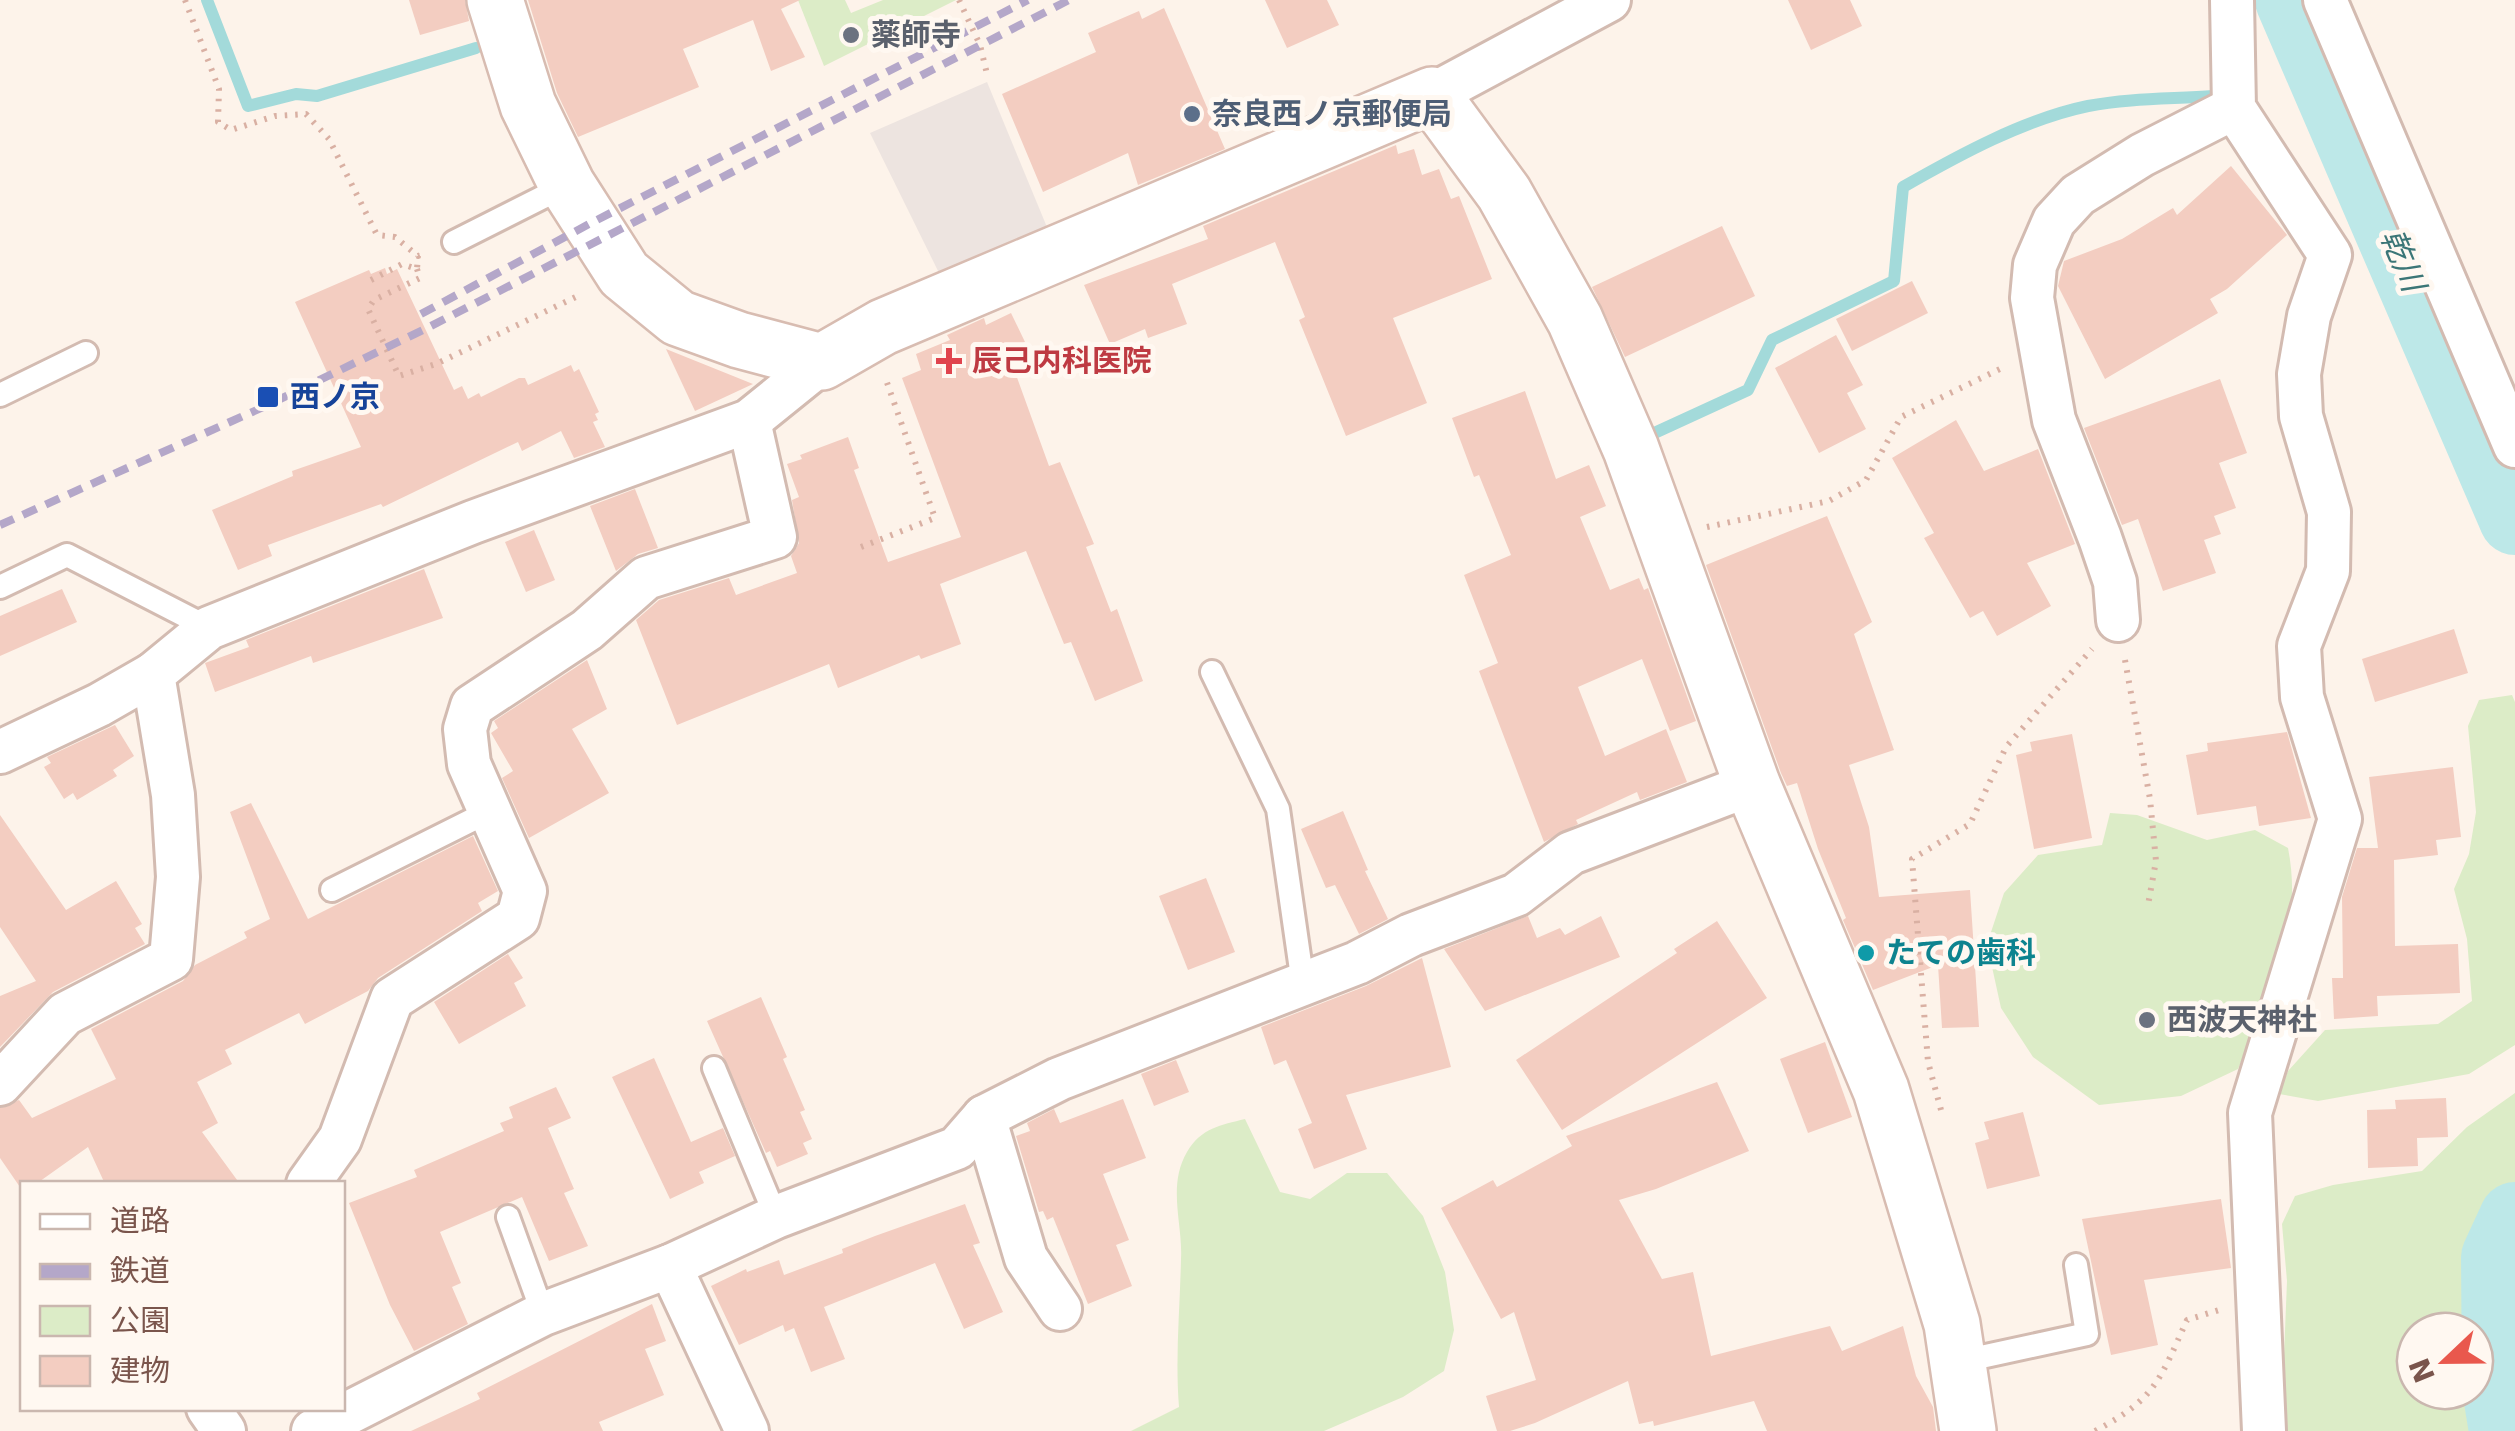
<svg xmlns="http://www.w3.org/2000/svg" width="2515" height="1431" font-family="'DejaVu Sans','Noto Sans JP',sans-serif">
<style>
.industrial{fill:#ede4e0}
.green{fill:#dcecc7;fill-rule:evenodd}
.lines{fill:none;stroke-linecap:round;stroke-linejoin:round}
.stream{stroke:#a3dada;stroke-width:12}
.river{stroke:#bde8e8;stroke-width:72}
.building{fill:#f3cdc1}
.lane-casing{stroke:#d3bbb1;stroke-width:28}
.street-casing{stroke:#d3bbb1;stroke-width:48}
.secondary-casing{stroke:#d8bcb1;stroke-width:60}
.path{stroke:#d9b0a3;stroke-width:6;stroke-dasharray:2.5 8;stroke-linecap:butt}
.lane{stroke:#fff;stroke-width:22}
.street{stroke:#fff;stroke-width:42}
.secondary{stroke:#fff;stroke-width:55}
.rail{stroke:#b4a7c9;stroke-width:8;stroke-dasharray:15 10;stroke-linecap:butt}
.worship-dot{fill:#6b7280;stroke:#fff8f1;stroke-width:4}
.service-dot{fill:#5c6f8a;stroke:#fff8f1;stroke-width:4}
.health-dot{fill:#e0444e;stroke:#fff8f1;stroke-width:4}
.transit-dot{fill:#1a4fb4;stroke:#fff8f1;stroke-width:4}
.culture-dot{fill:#0f9aa8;stroke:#fff8f1;stroke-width:4}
.labels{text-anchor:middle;stroke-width:10;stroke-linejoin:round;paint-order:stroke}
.worship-label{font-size:30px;font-weight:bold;fill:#5b616d;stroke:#fff8f1;text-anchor:start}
.service-label{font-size:30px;font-weight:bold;fill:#4e5e75;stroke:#fff8f1;text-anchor:start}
.health-label{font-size:30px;font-weight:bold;fill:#be3a42;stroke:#fff8f1;text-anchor:start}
.transit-label{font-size:30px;font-weight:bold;fill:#164399;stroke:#fff8f1;text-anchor:start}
.culture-label{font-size:30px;font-weight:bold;fill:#0d838f;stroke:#fff8f1;text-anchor:start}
.water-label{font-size:32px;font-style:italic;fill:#3b7677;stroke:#fff8f1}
</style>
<rect width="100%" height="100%" fill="#fdf3ea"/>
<polygon class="industrial" points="987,82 1049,232 942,279 870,133"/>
<g class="green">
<polygon points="798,0 845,0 851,13 883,0 956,0 824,66"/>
<polygon points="2512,695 2515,702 2515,1045 2469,1074 2318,1101 2279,1094 2288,1071 2325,1030 2438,1024 2472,1001 2467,939 2454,889 2469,854 2476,812 2468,726 2479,700"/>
<path d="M2110,813L2137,815L2207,840L2255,830L2288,848C2304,929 2270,996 2238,1069L2181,1096L2099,1105L2033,1057L2001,1008L1987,944L2004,893L2038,855L2102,845Z"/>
<path d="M2515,1093V1199L2490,1254V1380L2497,1431H2281L2287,1281L2282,1224L2295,1196L2333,1185L2422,1171L2467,1127ZM2415,1331H2475V1391H2415Z"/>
<path d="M1245,1119L1280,1192L1310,1199L1347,1173H1387L1423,1216L1445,1272L1454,1330L1444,1371L1403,1397L1324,1431H1131L1179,1407C1175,1357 1180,1309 1181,1259C1183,1224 1167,1186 1187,1152C1201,1128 1221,1125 1245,1119Z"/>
</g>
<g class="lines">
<g class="stream">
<polyline points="207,0 248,106 296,94 317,96 476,48"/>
<path d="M1653,445L1650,435L1748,390L1772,340L1894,281L1903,187C1959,155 2025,119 2088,106C2129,98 2172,99 2213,96"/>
</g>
<g class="river">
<polyline points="2291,0 2515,519"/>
<polyline points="2505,1431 2498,1388 2497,1257 2515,1218"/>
</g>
</g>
<g class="building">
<polygon points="409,0 465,0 469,21 420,35"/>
<polygon points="528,0 800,0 781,9 805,57 771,71 753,20 683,49 699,87 578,137 557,93"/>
<polygon points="1265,0 1327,0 1339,25 1287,48"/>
<polygon points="1788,0 1850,0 1862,26 1811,50"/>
<polygon points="1164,8 1225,149 1138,185 1128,153 1043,192 1002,94 1096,52 1088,33 1139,11 1142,19"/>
<polygon points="1396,145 1398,154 1414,149 1422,175 1439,169 1451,199 1459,196 1492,279 1393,318 1427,403 1346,436 1299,320 1305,317 1275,242 1172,284 1187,324 1148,338 1145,329 1110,344 1084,285 1208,239 1203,226"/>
<polygon points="2231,166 2287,235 2227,289 2210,299 2218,313 2105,379 2058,286 2064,261 2122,239 2173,208 2177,215"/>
<polygon points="1722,226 1755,296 1625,357 1592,287"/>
<polygon points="385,268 387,274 397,269 454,390 462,386 468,399 479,393 481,397 519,378 525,378 528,385 571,365 574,372 579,369 599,412 595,414 598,420 593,422 605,447 574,458 561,431 522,451 518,442 383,507 381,504 268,545 272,556 238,570 212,510 293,476 292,471 361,447 295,302 369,270 371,274"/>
<polygon points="1912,281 1928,313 1852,351 1836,319"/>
<polygon points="1011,313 1025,342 1007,350 1049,466 1060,462 1094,544 1086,547 1111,612 1117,609 1143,681 1095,701 1071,642 1064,644 1026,551 940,584 961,644 921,659 919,655 838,688 829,664 677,725 636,620 659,600 729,578 736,595 797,573 791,556 799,543 792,500 799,497 787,464 802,459 800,455 848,437 859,468 854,470 888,562 961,537 902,378 921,370 916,354 950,340 947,335 984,318 986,325"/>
<polygon points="1836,335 1863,385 1847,393 1866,429 1819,453 1775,368"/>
<polygon points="666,349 753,384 695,411"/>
<polygon points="2220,379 2247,453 2219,463 2236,508 2214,516 2221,534 2204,540 2216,573 2163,591 2138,519 2122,525 2084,428"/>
<polygon points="1525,391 1556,479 1589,465 1606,506 1580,517 1610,590 1639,578 1644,590 1648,588 1696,721 1670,731 1642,659 1578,687 1605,756 1666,729 1687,782 1640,800 1637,792 1576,820 1578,824 1544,842 1479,671 1498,663 1464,575 1511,555 1479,475 1474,477 1452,418"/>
<polygon points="1956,420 1984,471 2038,449 2075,544 2027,563 2051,606 1997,636 1983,611 1970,618 1924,538 1934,533 1892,458"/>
<polygon points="635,489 658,548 638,554 616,571 590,506"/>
<polygon points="1827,516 1872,622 1854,634 1894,750 1849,765 1869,827 1879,897 1970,890 1979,1027 1942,1028 1938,965 1873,990 1843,920 1846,918 1818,849 1797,783 1787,786 1781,773 1706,565"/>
<polygon points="534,530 555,580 526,592 505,542"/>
<polygon points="424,569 443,618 313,663 311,656 215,692 205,663 249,647 246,640"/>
<polygon points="62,589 77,622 0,656 0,616"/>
<polygon points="2454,629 2468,673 2375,702 2362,659"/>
<polygon points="587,660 607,709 572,729 609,793 529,838 502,778 513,771 491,733 498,728 494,721"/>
<polygon points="115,725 134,756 113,770 117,776 77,800 73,793 64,799 44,767 51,763 47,757"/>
<polygon points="2287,732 2311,818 2259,826 2256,806 2197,815 2186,755 2208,751 2207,743"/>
<polygon points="2072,734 2092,838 2034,849 2016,755 2032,751 2030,742"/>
<polygon points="2453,767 2461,837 2436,840 2438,855 2394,860 2395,946 2458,944 2460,993 2377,996 2378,1016 2334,1019 2332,978 2343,978 2342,897 2357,848 2378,848 2369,777"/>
<polygon points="251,803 308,919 473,836 498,891 478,903 482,911 378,978 368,991 305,1024 299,1013 225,1050 232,1064 197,1082 218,1123 202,1132 240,1184 105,1184 88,1147 36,1184 22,1184 22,1190 0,1158 0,1108 19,1100 32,1118 116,1079 91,1029 183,981 195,965 247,938 244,932 270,919 230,812"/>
<polygon points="1343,811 1368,870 1365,871 1388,919 1359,934 1335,885 1326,888 1301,829"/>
<polygon points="0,815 66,910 116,881 142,924 135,928 145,944 53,992 0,1047 0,996 36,981 0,927"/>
<polygon points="1206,878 1235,952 1188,970 1159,896"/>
<polygon points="1528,916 1537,938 1560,928 1565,935 1601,916 1620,957 1485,1011 1444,949"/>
<polygon points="1717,921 1767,998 1562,1130 1516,1060 1677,953 1674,949"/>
<polygon points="508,954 523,978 514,983 526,1006 459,1044 434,1002"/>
<polygon points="1422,958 1451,1067 1346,1095 1367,1149 1314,1169 1298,1129 1312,1123 1286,1060 1274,1065 1261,1027 1366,986"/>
<polygon points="761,997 787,1057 783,1059 805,1110 800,1112 812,1139 803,1143 808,1154 777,1167 770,1151 766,1153 707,1021"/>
<polygon points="1825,1042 1852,1117 1808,1133 1780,1059"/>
<polygon points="654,1058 691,1142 723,1128 735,1156 699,1172 704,1183 670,1199 612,1077"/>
<polygon points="1176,1060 1189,1092 1154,1106 1141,1074"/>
<polygon points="1717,1082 1749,1151 1656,1189 1619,1200 1662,1279 1693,1272 1711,1356 1830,1326 1842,1351 1903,1326 1916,1376 1933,1407 1936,1431 1767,1431 1754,1401 1654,1426 1653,1421 1639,1424 1628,1381 1535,1423 1510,1431 1497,1431 1486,1396 1536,1380 1514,1312 1501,1319 1441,1208 1493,1180 1497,1187 1572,1146 1566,1136"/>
<polygon points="556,1087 571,1118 548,1128 574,1189 564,1193 588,1246 549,1261 522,1197 440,1232 461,1283 452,1287 468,1324 414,1351 390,1305 349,1203 417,1177 414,1170 504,1131 500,1123 513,1118 509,1107"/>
<polygon points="2446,1098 2448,1137 2417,1138 2418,1166 2368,1168 2367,1110 2396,1109 2395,1100"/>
<polygon points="1123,1099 1146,1158 1103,1174 1129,1240 1116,1245 1132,1286 1088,1304 1053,1217 1047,1220 1043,1211 1039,1212 1016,1136 1030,1131 1027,1123 1054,1109 1060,1123"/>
<polygon points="2023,1112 2040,1176 1987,1189 1975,1143 1989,1139 1984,1122"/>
<polygon points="2221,1199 2231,1268 2144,1280 2158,1345 2111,1355 2082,1219"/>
<polygon points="965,1204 980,1243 973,1245 1003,1312 964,1329 935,1263 824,1307 845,1359 811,1372 794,1328 785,1332 783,1325 739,1345 711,1286 746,1269 747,1272 779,1260 784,1275 843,1253 842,1249 875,1236"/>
<polygon points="652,1304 666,1341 645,1349 664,1395 599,1422 603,1431 411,1431 480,1399 477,1393"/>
</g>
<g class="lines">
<defs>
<g id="lane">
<polyline points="454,242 567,185"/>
<polyline points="0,395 86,353"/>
<polyline points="0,587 67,555 209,628"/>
<polyline points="1212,672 1278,809 1303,984"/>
<polyline points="332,890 490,811"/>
<polyline points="714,1068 776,1217"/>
<polyline points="508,1217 543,1314"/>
<polyline points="1958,1362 2087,1334 2076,1265"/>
</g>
<g id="street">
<polyline points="2232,0 2234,108 2330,255 2309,316 2299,374 2301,416 2329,512 2328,571 2299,646 2302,697 2340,819 2250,1113 2264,1431"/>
<polyline points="2325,0 2515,446"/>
<polyline points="1432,95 1609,0"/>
<polyline points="2118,620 2115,582 2100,538 2054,420 2032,298 2035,265 2054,221 2078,195 2142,155 2234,108"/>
<polyline points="0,752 99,705 153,674"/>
<polyline points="0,1084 65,1014 171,959 178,877 173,795 153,674 209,628 473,522 749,421 822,362"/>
<polyline points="984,1117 1026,1258 1060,1309"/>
<polyline points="308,1184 340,1139 392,999 518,918 525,891 469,764 465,729 472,706 587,630 646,578 775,537 749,421"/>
<polyline points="670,1266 747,1431"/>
<polyline points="208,1408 224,1431"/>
<polyline points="313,1431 543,1314 670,1266 776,1217 957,1148 984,1117 1059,1079 1357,963 1411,935 1516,895 1571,853 1752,784"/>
</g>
<polyline id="secondary" points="495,0 528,105 567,185 624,274 678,318 739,340 822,362 883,327 1432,95 1504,193 1575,320 1631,449 1752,784 1881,1090 1952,1324 1968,1431"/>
</defs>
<use href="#lane" class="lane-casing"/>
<use href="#street" class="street-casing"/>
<use href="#secondary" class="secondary-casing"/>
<g class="path">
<polyline points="185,0 219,89 218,122 231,130 275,116 306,114 329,139 377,235 395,237 418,256 425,253"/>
<polyline points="959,0 980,45 988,78"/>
<polyline points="417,269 420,278 374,300 368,309 399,376 436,364 582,294"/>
<polyline points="371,280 402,264 417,269 418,256"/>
<polyline points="1707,527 1829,501 1866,480 1901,417 2002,368"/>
<polyline points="861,547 935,518 885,377"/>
<polyline points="2125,660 2150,799 2156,861 2148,905"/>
<polyline points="1941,1110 1928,1062 1912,859 1970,824 2006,747 2092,649"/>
<path d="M2095,1431C2156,1399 2160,1379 2187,1320L2219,1310"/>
</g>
<use href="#lane" class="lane"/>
<use href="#street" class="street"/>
<use href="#secondary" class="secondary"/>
<g class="rail">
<polyline points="421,314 591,223 1028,0"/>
<polyline points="0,525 270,404 429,327 1069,0"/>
</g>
</g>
<g class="worship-dot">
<circle cx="851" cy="35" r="10"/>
<circle cx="2147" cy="1020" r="10"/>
</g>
<circle class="service-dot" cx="1192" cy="114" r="10"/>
<path class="health-dot" d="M944 346h10v10h10v10h-10v10h-10v-10h-10v-10h10z"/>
<rect class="transit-dot" x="256" y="385" width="24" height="24" rx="5"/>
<circle class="culture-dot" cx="1866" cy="953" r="10"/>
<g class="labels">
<g class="worship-label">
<text x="871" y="45">薬師寺</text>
<text x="2167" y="1030">西波天神社</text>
</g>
<g class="service-label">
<text x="1212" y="124">奈良西ノ京郵便局</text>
</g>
<g class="health-label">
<text x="972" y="371">辰己内科医院</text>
</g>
<g class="transit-label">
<text x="290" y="407">西ノ京</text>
</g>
<g class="culture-label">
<text x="1886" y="963">たての歯科</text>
</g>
<g class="water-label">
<text transform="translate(2403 260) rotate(67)" y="11">乾川</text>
</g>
</g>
<rect x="20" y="1181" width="325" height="230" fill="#fff8f1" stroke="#cab7af" stroke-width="2.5"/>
<rect x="40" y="1214" width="50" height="15" fill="#ffffff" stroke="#cab7af" stroke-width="2.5"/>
<text x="110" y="1231" font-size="30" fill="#7a554c">道路</text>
<rect x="40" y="1264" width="50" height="15" fill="#b4a7c9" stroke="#cab7af" stroke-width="2.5"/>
<text x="110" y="1281" font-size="30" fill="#7a554c">鉄道</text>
<rect x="40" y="1306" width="50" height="30" fill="#dcecc7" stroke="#cab7af" stroke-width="2.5"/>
<text x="110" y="1331" font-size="30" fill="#7a554c">公園</text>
<rect x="40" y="1356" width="50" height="30" fill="#f3cdc1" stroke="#cab7af" stroke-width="2.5"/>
<text x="110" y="1381" font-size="30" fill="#7a554c">建物</text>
<g transform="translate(2445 1361) rotate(248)"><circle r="48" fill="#fff8f1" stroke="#cab7af" stroke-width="2.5"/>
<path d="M0-8L18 38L0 25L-18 38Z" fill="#e9584d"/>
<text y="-15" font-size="28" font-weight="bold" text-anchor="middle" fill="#7a554c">N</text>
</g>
</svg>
